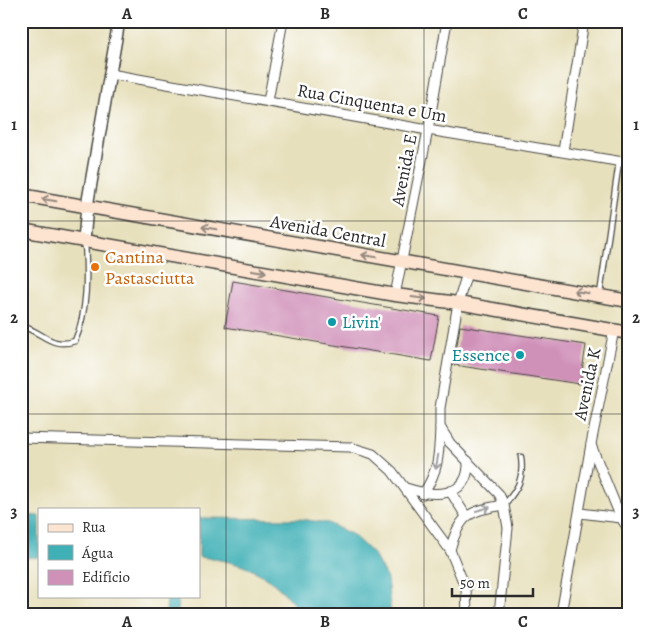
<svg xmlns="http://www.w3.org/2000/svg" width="650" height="635" font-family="Alegreya,serif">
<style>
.water{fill:#3fb0b6;stroke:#356e70}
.building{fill:#d091b9}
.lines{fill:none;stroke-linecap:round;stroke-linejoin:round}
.service-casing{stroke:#474641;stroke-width:7}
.minor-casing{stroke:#474641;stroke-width:11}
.tertiary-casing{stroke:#474641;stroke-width:14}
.secondary-casing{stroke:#474641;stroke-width:15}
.service{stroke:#fff;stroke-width:4.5}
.minor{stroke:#fff;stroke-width:9}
.tertiary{stroke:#fff;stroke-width:11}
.secondary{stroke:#fde4d1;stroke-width:12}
.oneway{stroke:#94887e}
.oneway2{stroke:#a0a0a0}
.grid{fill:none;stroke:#2b2b2b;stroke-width:1;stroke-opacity:0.55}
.food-dot{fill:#e8710a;stroke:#fff;stroke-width:2}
.culture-dot{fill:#0f9aa8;stroke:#fff;stroke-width:2}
.labels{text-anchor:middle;stroke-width:5;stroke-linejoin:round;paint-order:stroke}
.street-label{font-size:18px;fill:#2b2b2b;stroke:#fff}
.food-label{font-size:18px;fill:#c56008;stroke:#fff;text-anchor:start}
.culture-label{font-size:18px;fill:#0d838f;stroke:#fff;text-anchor:start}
.neatline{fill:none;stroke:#2b2b2b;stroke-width:2}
.grid-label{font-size:16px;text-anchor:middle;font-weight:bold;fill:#2b2b2b}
</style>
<rect width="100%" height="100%" fill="#fff"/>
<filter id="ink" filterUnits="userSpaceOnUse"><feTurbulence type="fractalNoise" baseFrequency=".02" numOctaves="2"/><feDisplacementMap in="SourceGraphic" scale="10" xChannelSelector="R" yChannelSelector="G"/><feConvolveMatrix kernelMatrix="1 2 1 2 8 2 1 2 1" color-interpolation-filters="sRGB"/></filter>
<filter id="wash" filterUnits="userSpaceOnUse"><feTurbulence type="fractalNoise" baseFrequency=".0096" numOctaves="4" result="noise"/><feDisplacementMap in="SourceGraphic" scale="20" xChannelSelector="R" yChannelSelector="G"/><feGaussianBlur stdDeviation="1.12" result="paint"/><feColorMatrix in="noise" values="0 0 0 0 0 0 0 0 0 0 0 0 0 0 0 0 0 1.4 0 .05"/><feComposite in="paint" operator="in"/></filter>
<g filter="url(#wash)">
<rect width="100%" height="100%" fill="#e7e0bc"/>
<g class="water">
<polygon points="21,515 39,516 39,557 21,558"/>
<path d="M199,518L300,519L328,523L353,535L374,555L387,579L391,614H301C273,574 246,562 199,557Z"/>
<polygon points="167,596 178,596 177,614 166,614"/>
</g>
<g id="blocks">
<g class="building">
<polygon points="233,281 439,316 431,361 225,327"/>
<polygon points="460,326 586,345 580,384 454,365"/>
</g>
</g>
</g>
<g filter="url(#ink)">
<use href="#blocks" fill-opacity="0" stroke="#474641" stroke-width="1"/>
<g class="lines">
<defs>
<g id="service">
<polyline points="600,294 619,162"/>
<path d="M21,326C44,332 50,349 75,341C88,311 87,275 85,243"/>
<path d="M504,505C518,489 524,479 521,457"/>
</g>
<g id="minor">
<polyline points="110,74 428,130 629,163"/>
<polyline points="268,101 283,21"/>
<polyline points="563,151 584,21"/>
<polyline points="467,273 458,303 440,408 440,427 450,443 499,494 504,505 508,528 499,614"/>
<polyline points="395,295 428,130 447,21"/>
<polyline points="21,438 350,447 373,454 392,471 450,550 466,589 467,614"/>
<polyline points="591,445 621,518"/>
<path d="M406,488C433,497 470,499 468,461"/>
<polyline points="450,491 466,516"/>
<path d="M423,494C439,470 439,455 440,427"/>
<polyline points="580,513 621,518 629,530"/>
<polyline points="621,518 629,493"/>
<path d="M450,550C460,514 469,511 504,505"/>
<polyline points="561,614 591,444 614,330"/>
</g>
<polyline id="tertiary" points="84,241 87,206 119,21"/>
<g id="secondary">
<polyline points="21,195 629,301"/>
<polyline points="21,230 395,295 458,303 629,333"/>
</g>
</defs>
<use href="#service" class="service-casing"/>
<use href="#minor" class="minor-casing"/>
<use href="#tertiary" class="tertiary-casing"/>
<use href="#secondary" class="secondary-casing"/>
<use href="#service" class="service"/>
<use href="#minor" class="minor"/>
<use href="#tertiary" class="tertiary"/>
<use href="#secondary" class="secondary"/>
</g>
<defs><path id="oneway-shaft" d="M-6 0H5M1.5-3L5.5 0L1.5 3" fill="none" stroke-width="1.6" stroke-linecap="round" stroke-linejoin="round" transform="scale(1.25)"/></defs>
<g class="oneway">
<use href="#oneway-shaft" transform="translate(49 200) rotate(-170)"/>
<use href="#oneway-shaft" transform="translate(209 228) rotate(-170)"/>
<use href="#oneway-shaft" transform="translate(369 256) rotate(-170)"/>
<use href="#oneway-shaft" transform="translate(259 271) rotate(10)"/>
<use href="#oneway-shaft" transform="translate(581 292) rotate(-170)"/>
<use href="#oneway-shaft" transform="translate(419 298) rotate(7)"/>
</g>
<g class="oneway2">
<use href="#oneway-shaft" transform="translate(437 462) rotate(100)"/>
<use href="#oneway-shaft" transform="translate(483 509) rotate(-15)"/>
</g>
</g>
<path class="grid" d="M226,21V614M424,21V614M21,221H629M21,414H629"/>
<circle class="food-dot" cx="95" cy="267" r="5"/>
<g class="culture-dot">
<circle cx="332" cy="322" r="5"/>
<circle cx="520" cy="355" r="5"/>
</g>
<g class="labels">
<g class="street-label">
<text transform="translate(372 103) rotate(10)" y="6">Rua Cinquenta e Um</text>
<text transform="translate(404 170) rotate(-79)" y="6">Avenida E</text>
<text transform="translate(328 231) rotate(10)" y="6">Avenida Central</text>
<text transform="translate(587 384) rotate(-78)" y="6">Avenida K</text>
</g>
<g class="food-label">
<text x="105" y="263">Cantina<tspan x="105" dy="21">Pastasciutta</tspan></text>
</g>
<g class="culture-label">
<text x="342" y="328">Livin'</text>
<text x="510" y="361" text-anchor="end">Essence</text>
</g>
</g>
<rect width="650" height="635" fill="none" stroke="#fff" stroke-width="55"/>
<rect x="38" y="508" width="162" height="90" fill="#ffffff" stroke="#aaaaaa"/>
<rect x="48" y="524" width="25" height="8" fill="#fde4d1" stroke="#aaaaaa"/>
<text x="82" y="532" font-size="15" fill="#2b2b2b">Rua</text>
<rect x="48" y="545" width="25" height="15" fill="#3fb0b6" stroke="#aaaaaa"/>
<text x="82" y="558" font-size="15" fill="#2b2b2b">Água</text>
<rect x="48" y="570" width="25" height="15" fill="#d091b9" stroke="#aaaaaa"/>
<text x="82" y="582" font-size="15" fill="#2b2b2b">Edifício</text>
<path d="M452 588v8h81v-8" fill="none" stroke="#2b2b2b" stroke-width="2.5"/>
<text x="460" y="588" font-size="15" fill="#2b2b2b" stroke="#ffffff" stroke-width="4" paint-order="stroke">50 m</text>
<rect x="28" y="28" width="594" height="580" class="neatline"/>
<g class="grid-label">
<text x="127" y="19">A</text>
<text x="325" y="19">B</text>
<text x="523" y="19">C</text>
<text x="14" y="130">1</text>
<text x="636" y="130">1</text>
<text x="14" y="323">2</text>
<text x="636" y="323">2</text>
<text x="14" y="517">3</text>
<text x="636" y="517">3</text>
<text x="127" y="627">A</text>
<text x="325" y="627">B</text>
<text x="523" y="627">C</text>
</g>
</svg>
